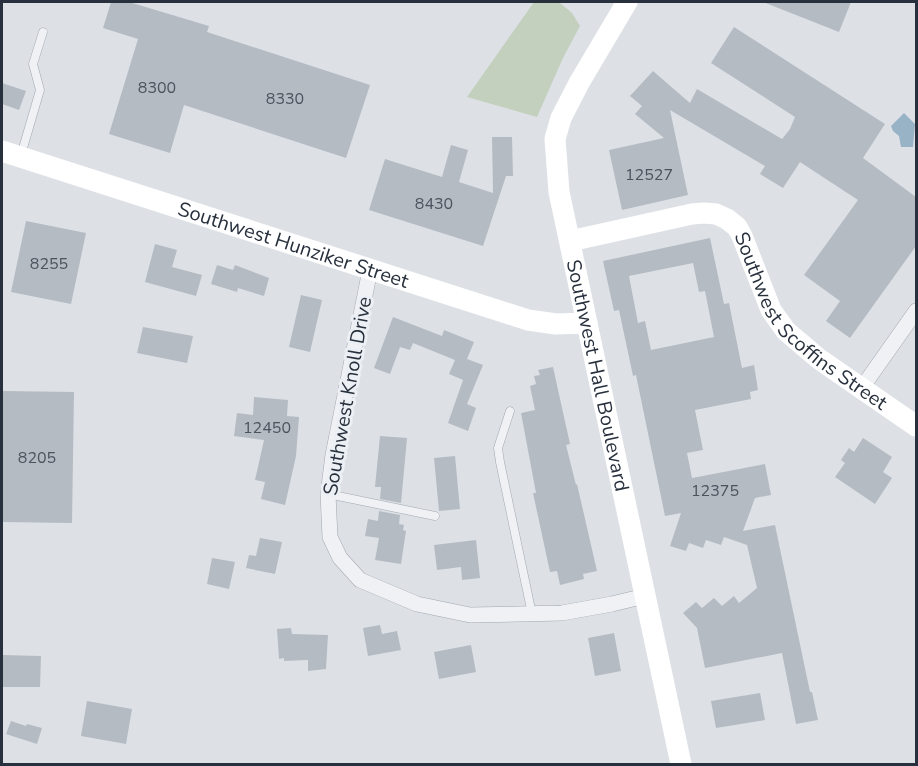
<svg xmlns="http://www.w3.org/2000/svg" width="918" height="766" font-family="'Nunito Sans',sans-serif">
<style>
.green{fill:#c4d0be}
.water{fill:#98b2c6}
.building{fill:#b4bbc3;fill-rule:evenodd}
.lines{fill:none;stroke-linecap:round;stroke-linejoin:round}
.lane-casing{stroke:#a3a8b0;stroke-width:9}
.street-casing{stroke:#a3a8b0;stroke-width:16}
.lane{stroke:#eff1f5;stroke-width:8}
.street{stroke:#eff1f5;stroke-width:15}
.secondary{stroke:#fff;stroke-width:21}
.labels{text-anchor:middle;stroke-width:6;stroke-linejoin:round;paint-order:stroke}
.number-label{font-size:16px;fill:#4a535e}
.street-label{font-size:20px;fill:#27303c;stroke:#ecf0f4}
</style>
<rect width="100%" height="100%" fill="#dde1e6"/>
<polygon class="green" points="534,2 559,2 572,13 580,26 563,58 537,117 467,97"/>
<polygon class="water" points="904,113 915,124 913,147 901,147 899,136 893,131 891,126"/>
<g class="building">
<polygon points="111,2 129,2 209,26 207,32 370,85 346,158 184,105 170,153 109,134 138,39 103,28"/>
<polygon points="763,2 851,2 839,32"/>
<polygon points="734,27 885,124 863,158 916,197 916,246 850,338 826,321 840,301 804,275 858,200 800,162 783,188 760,174 765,166 670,110 688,195 622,210 609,150 664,138 635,114 642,106 630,96 653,71 690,103 697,89 782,139 790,129 795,117 711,63"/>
<polygon points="2,83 26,91 19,110 2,104"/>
<polygon points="492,137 512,137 513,176 506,176 483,246 369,210 385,159 442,177 451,145 468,150 459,182 493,193"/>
<polygon points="26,221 86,233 71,304 11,292"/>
<path d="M710,238L724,304L729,303L742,368L754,365L758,390L750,392L751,399L695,410L703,450L687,453L692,478L765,464L771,495L755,498L743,531L775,525L810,692H812L818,720L796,724L782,653L705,668L697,628L683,613L696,602L702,608L714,598L722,606L734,596L739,603L757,588L747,545L724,537L721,545L706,540L703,548L689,543L686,551L670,546L681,513L665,516L636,375L633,376L619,310L614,311L603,261ZM693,263L699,292L705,291L714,337L651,350L645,321L638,323L629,276Z"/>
<polygon points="155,244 177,250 172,267 202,275 196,296 145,282"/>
<polygon points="217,265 233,270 235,265 269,278 264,296 238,288 237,292 211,284"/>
<polygon points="301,295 322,300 310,352 289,347"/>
<polygon points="393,317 442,336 444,330 474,342 467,359 483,365 467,404 476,408 468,431 448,423 463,380 449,374 455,360 413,343 410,350 400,347 390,374 374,368"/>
<polygon points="143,327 193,336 187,363 137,353"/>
<polygon points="553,367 570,444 566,445 576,485 577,484 597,571 583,574 584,579 560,585 557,571 550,572 533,493 536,493 521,413 535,410 530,386 536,384 534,376 540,375 538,370"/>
<polygon points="2,391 74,392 72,523 2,522"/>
<polygon points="254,397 288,400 287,416 299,417 296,456 285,505 261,499 265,482 255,480 264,440 234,436 237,413 253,415"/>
<polygon points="380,436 407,438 401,503 380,499 381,487 375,487"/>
<polygon points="863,438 892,457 883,472 892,478 875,504 835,477 845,463 841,460 849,448 854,452"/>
<polygon points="455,456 460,509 439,511 434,458"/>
<polygon points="379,511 400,515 399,524 404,525 403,530 406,531 401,564 375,560 379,538 365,536 368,519 378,521"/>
<polygon points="260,538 282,542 275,574 246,568 249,555 256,556"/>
<polygon points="476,540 480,578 462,580 461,567 437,570 434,545"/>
<polygon points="212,558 235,562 229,589 207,584"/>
<polygon points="380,625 382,634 397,631 401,650 368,656 363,628"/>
<polygon points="291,628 292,634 328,635 326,669 308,671 308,660 284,661 284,658 279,659 277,629"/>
<polygon points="614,633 621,671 595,676 588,638"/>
<polygon points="471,645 476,672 439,679 434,652"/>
<polygon points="2,655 41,656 40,687 2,687"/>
<polygon points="760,693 765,720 716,728 711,701"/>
<polygon points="87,701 132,709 126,744 81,736"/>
<polygon points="11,721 26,726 27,724 42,728 37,744 6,734"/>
</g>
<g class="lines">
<defs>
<g id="lane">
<polyline points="21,155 40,90 33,64 43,32"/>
<polyline points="510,411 498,448 500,462 532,614"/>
<polyline points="328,494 435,516"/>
</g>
<g id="street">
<polyline points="370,270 333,455 328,494 330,537 340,558 360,580 417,604 470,615 562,613 612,604 645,596"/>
<polyline points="861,389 916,311"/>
</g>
</defs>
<use href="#lane" class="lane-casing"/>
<use href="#street" class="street-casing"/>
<use href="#lane" class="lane"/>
<use href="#street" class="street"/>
<g class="secondary">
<path id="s1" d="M627,2L579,83L561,118L555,139L559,192L681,764"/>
<path id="s2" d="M2,151L528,320L556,324L587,323"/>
<path id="s3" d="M570,241L692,214L704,213L716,214L727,219L737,227L742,236L771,310L786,331L819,359L916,426"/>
</g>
</g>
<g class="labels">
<g class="number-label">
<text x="157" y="93">8300</text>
<text x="285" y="104">8330</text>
<text x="649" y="180">12527</text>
<text x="434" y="209">8430</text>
<text x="49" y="269">8255</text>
<text x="267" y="433">12450</text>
<text x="37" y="463">8205</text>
<text x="715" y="496">12375</text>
</g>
<g class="street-label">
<text dy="7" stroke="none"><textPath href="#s2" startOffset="306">Southwest Hunziker Street</textPath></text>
<text dy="7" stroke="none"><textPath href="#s3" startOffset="297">Southwest Scoffins Street</textPath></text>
<text dy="7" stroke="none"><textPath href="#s1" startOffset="396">Southwest Hall Boulevard</textPath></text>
<text transform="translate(347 396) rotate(-80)" y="7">Southwest Knoll Drive</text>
</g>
</g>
<rect width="918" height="766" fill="none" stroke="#27303c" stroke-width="6"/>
</svg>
